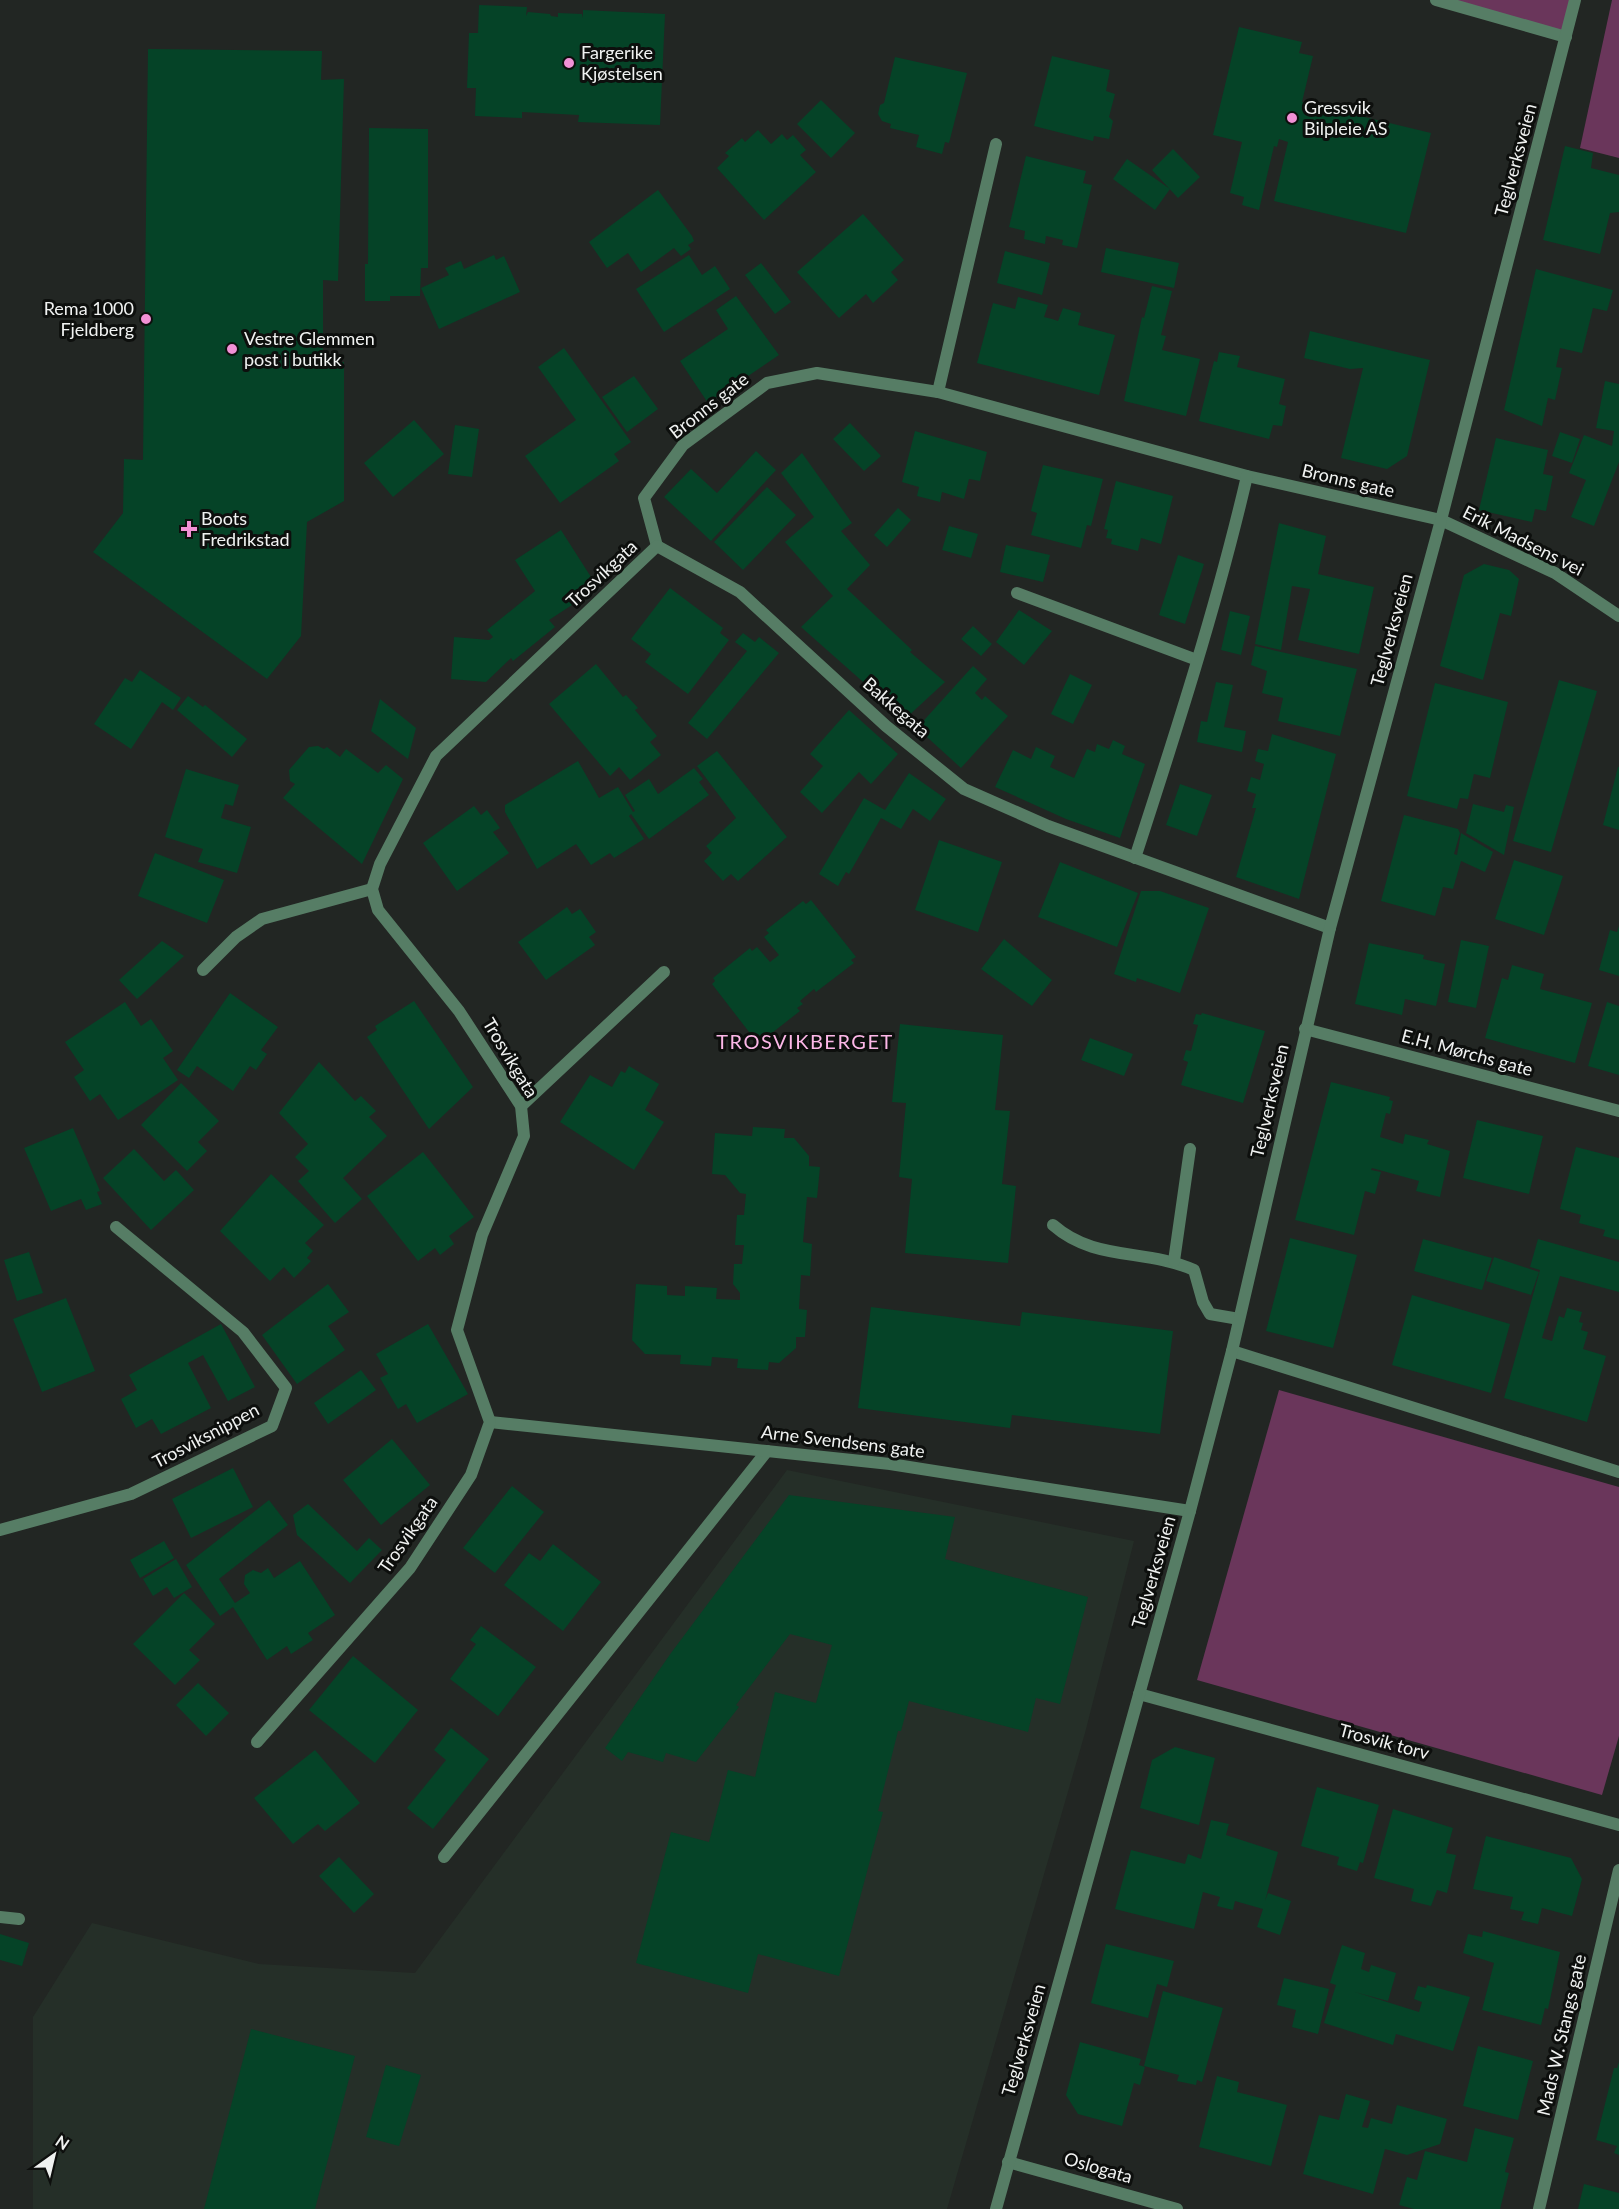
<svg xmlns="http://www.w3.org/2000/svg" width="1619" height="2209" font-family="Lato,sans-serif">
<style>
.built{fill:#252f28}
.green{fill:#6a365b}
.building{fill:#054327}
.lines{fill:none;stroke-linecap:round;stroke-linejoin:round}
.lane{stroke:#567d65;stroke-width:12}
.street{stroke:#567d65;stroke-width:12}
.poi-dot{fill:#f291d6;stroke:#0d0f0d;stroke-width:2}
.labels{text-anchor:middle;stroke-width:6;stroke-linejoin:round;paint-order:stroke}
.poi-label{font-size:18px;fill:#f0f2f1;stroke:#0d0f0d;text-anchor:start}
.street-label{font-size:18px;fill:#f0f2f1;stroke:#0d0f0d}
.neighbourhood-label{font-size:20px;letter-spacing:1.5px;fill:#fcb7e7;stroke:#0d0f0d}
</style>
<rect width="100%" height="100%" fill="#222623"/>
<polygon class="built" points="787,1470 1134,1541 1085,1733 947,2209 33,2209 33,2017 92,1923 259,1964 415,1973"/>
<g class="green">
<polygon points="1436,0 1577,0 1566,37"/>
<polygon points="1612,0 1619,0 1619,158 1580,148"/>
<polygon points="1279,1390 1619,1487 1619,1736 1602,1795 1197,1680"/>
</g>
<g class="building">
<polygon points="479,5 527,7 526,16 528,12 550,14 551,16 558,17 558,13 582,14 583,18 583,10 665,14 660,125 578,122 579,115 522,112 522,118 475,116 476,88 467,88 469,33 478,33"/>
<polygon points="1239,27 1302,42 1299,53 1313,56 1302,102 1431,133 1406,233 1274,201 1288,142 1279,139 1277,147 1274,146 1259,210 1242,205 1244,197 1230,193 1242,142 1213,135"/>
<polygon points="148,49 322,51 321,80 344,79 338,281 323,280 323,362 344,362 344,501 307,522 301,636 267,679 93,552 123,513 124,459 143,460"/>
<polygon points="1052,56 1110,70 1106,91 1115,94 1109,117 1113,121 1109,139 1094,136 1093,141 1034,126"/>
<polygon points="895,57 967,73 949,143 945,142 942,154 916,147 919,135 890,128 891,124 882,121 878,114 880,105 884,103"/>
<polygon points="821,100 855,133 831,158 797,124"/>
<polygon points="369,128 428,129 428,268 421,268 420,296 390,296 390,301 365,301 365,264 368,264"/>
<polygon points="758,130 771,144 782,134 787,140 793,135 806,150 800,155 816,172 764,220 717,168 729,156 725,153 742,138 745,142"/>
<polygon points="1565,146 1593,153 1591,168 1619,175 1619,212 1610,213 1600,254 1543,240"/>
<polygon points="1173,149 1200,177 1178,198 1152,170"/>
<polygon points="1026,156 1086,171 1083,183 1092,185 1077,248 1062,245 1063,240 1046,236 1045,244 1024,239 1025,231 1009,227"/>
<polygon points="1127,159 1170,189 1155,210 1113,179"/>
<polygon points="658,190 692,236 694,241 688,245 691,249 681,256 674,248 641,272 628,253 607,268 589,242"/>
<polygon points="863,214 904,260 891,272 898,280 873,303 866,294 839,318 797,272"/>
<polygon points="1106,248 1179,263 1174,288 1101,272"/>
<polygon points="1005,251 1050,263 1042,295 997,283"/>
<polygon points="494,255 496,260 504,256 520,292 439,329 421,288 449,275 445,268 461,261 464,269"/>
<polygon points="689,255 702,275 715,266 730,289 664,332 636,289"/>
<polygon points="761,263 791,302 775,314 745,275"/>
<polygon points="1536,269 1613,290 1607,311 1593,308 1582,353 1560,348 1556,367 1562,368 1555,400 1548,398 1542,426 1504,410"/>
<polygon points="1152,286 1172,291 1161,335 1166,336 1162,350 1200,359 1186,416 1124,401 1142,317 1144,318"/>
<polygon points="736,296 779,355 708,403 680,361 728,329 716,310"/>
<polygon points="1018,297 1048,305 1044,317 1052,319 1058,321 1063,308 1081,313 1078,325 1115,335 1099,395 977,363 993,303 1015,309"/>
<polygon points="1310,331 1430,360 1407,456 1387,469 1341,458 1363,368 1350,369 1304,358"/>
<polygon points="564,348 631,442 614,454 619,461 560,503 525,456 576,420 538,367"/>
<polygon points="1219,352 1240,356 1237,367 1285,379 1279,404 1286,406 1282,426 1273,425 1269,439 1199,421 1214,361 1217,362"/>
<polygon points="634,376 658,409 627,432 602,397"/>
<polygon points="1605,381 1619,384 1619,462 1594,526 1571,517 1586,480 1569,473 1584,435 1612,446 1614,431 1596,428"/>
<polygon points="414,420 444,454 393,497 364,463"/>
<polygon points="850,423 881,456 864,471 833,439"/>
<polygon points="455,425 479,429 472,477 448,474"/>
<polygon points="915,431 987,452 980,481 969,479 964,499 942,492 940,502 917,496 919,487 902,482"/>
<polygon points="1560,432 1580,439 1572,463 1552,456"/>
<polygon points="1496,438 1548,450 1543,474 1553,476 1546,511 1535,509 1532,522 1479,510"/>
<polygon points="756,451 776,470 711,541 664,497 691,469 717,493"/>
<polygon points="802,453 852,523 841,531 870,565 847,589 912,650 910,652 945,682 905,719 801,627 833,596 785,542 814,517 781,473"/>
<polygon points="1043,465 1103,479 1091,526 1087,525 1081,548 1031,535 1037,513 1031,511"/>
<polygon points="1116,481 1173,496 1161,544 1141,538 1138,551 1111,544 1112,539 1106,538 1108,530 1104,529"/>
<polygon points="767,487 796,515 743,570 714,542"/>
<polygon points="898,508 911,520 887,547 874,535"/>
<polygon points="1279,523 1326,536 1318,574 1374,587 1359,654 1298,640 1310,589 1292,586 1281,650 1255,644"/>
<polygon points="949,526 978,534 971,558 942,550"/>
<polygon points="561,530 598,588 549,620 555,627 513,661 511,658 486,682 451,679 454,637 489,640 493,637 487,630 535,591 515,560"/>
<polygon points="1006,545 1050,555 1043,582 1000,572"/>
<polygon points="1178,555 1204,564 1185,624 1159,615"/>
<polygon points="1484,564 1509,570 1519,579 1511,616 1500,613 1483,680 1440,666 1464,575"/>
<polygon points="670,588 723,628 720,633 729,640 688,694 645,662 651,654 631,639"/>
<polygon points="1019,610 1052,631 1024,665 996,642"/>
<polygon points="1230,611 1250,616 1241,655 1221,650"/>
<polygon points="973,626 992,644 981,656 961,639"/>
<polygon points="743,633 755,642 759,637 779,653 707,739 688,723 747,651 735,642"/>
<polygon points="1255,646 1357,669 1340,736 1278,721 1283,698 1262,693 1267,671 1251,665"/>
<polygon points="596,664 623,697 626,695 638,708 635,710 657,736 650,742 661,755 630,780 619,767 610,776 549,704"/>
<polygon points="973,666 987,679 975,693 982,700 985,696 1008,716 961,768 917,728"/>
<polygon points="140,670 181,698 173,710 162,702 131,749 94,724 125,678 132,682"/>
<polygon points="1070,674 1092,685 1073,724 1051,714"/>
<polygon points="1559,680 1597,691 1551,852 1513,841"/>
<polygon points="1216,682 1233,685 1224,727 1246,731 1242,752 1197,742 1201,721 1207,722"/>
<polygon points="1435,683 1508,702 1490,778 1474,774 1468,799 1460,798 1457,809 1407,796"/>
<polygon points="188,696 203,707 205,705 247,739 232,757 177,710"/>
<polygon points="380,699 416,728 408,759 371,731"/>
<polygon points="849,710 898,754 871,784 859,772 822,813 800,792 823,766 810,754"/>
<polygon points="1272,734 1336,754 1299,899 1236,877 1256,808 1252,808 1256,794 1247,791 1251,777 1260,780 1264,764 1255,761 1258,749 1268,751"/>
<polygon points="1113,740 1125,746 1122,754 1145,764 1120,838 1066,819 995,787 1013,750 1031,759 1036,747 1055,756 1050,767 1074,778 1087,749 1095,752 1097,744 1109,749"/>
<polygon points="318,746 324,749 327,747 340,757 346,749 378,773 386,765 403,779 362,864 283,798 295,784 290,781 289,770 309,747"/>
<polygon points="717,751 787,837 738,881 731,874 723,881 704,861 712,853 706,846 736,818 697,766"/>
<polygon points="578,761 599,798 618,787 633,812 635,811 625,795 649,779 658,794 694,768 703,779 699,782 709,795 649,839 631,814 629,816 644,839 614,858 610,853 591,865 576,844 537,869 505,812 505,805"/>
<polygon points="1618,767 1619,767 1619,830 1603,825"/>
<polygon points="186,769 239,785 233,806 225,804 221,818 251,827 237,873 198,862 203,849 165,837"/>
<polygon points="909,773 946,799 930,821 913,809 901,829 881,818 849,874 846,872 838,886 819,874 864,798 885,810"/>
<polygon points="1180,784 1212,795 1197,836 1166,825"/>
<polygon points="1473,804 1504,812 1506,805 1514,807 1504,855 1466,833"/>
<polygon points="474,806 481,815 487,810 500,828 493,832 509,853 457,891 423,843"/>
<polygon points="1404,815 1458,829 1460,833 1454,854 1457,855 1461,833 1493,852 1485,872 1461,861 1453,889 1443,887 1435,916 1381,901"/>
<polygon points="939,840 1002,862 978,932 915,910"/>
<polygon points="155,853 224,880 207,923 138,896"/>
<polygon points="1514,860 1563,876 1544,935 1495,919"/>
<polygon points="1060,862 1138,893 1117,947 1038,917"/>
<polygon points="1141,891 1160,891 1209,908 1180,993 1137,978 1136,982 1114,974"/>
<polygon points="811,900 856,957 851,960 854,963 816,992 814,989 800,1001 803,1004 797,1008 800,1011 763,1040 761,1037 756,1041 712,984 715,981 713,978 750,948 752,951 757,947 770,962 779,955 764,937 769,933 766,930 803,901 806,904"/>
<polygon points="567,907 572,914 580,909 596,932 589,937 595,945 546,980 518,942"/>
<polygon points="1619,926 1619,976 1599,970 1610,930 1617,932"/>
<polygon points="1004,939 1052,980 1032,1006 981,969"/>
<polygon points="1461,940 1489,946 1476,1008 1448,1002"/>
<polygon points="162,941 184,956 137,999 119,980"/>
<polygon points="1369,943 1424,955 1423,959 1445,964 1436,1006 1405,999 1402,1015 1355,1004"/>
<polygon points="1512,965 1544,974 1540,989 1592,1003 1575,1063 1485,1038 1502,978 1508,980"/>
<polygon points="230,993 278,1027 261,1050 267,1054 256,1070 250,1066 233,1091 197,1066 189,1078 177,1070"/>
<polygon points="414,1001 473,1087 429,1129 367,1037 377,1030 375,1026"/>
<polygon points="125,1002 141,1026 151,1019 173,1051 163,1058 178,1080 118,1120 100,1094 90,1101 74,1077 84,1070 65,1042"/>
<polygon points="1607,1002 1619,1006 1619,1075 1588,1066"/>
<polygon points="1202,1013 1265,1031 1243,1103 1181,1085 1188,1062 1183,1060 1186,1050 1191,1051 1198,1025 1193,1024 1196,1014 1201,1015"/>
<polygon points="900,1024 1003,1035 995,1110 1010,1111 1002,1184 1016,1186 1008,1263 905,1253 912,1179 899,1177 906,1103 892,1102"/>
<polygon points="1090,1038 1133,1054 1124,1076 1081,1060"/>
<polygon points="319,1062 355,1101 361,1096 376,1111 369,1117 387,1136 343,1178 362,1199 335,1223 298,1181 309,1171 295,1157 308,1144 279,1113"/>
<polygon points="629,1066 659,1084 645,1110 664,1122 634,1170 560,1122 590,1075 612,1087 621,1071 625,1073"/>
<polygon points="1331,1082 1390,1097 1389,1100 1393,1101 1390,1114 1386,1113 1380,1137 1403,1144 1405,1134 1429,1140 1427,1144 1450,1151 1440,1197 1416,1191 1419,1181 1372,1168 1371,1170 1381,1172 1375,1194 1365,1191 1354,1235 1295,1220"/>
<polygon points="181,1083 219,1121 198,1142 207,1151 187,1171 141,1125"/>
<polygon points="1477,1120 1543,1136 1529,1194 1463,1178"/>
<polygon points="753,1127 785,1129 784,1138 794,1138 809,1156 809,1166 820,1167 817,1198 807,1197 803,1242 812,1244 810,1276 801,1275 799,1309 807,1310 805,1337 796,1337 796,1348 779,1363 769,1362 768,1370 737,1368 738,1359 712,1357 711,1366 680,1364 681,1355 645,1354 632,1340 636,1284 667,1286 667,1295 685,1296 685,1286 717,1288 716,1299 740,1300 740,1293 733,1284 734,1264 742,1264 744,1245 735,1245 737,1215 744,1215 746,1194 740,1193 725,1175 712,1174 715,1133 752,1136"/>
<polygon points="73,1128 100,1191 97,1192 102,1204 86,1210 81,1199 51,1211 24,1148"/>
<polygon points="1576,1147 1619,1158 1619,1240 1603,1236 1605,1230 1579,1223 1581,1215 1560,1209"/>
<polygon points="134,1149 164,1181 176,1170 194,1190 151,1230 103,1178"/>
<polygon points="423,1152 474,1217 449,1236 454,1244 440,1255 435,1248 418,1261 367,1196"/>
<polygon points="271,1174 324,1225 305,1243 313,1251 307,1258 311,1261 294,1278 284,1267 270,1281 220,1231"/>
<polygon points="1290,1238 1357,1255 1333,1348 1266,1331"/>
<polygon points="1423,1239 1492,1258 1482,1290 1414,1271"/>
<polygon points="1538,1239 1619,1262 1619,1292 1560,1276 1542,1338 1552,1341 1559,1316 1564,1318 1567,1308 1582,1312 1579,1322 1583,1323 1581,1330 1588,1332 1583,1349 1606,1356 1587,1422 1504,1398 1540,1270 1530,1267"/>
<polygon points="29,1252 43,1293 17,1301 4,1260"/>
<polygon points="1494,1257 1539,1272 1531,1295 1486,1281"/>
<polygon points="328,1284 349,1312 328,1326 345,1350 297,1384 262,1335"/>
<polygon points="1412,1295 1510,1324 1491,1393 1392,1365"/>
<polygon points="66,1298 95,1371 42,1392 13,1319"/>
<polygon points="871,1307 1020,1326 1022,1312 1173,1331 1160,1434 1012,1415 1010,1428 858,1408"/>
<polygon points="221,1324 255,1387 228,1401 203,1355 188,1363 211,1408 161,1434 152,1419 136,1428 121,1399 137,1390 129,1375"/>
<polygon points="428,1324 468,1394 417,1423 406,1404 398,1409 380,1378 388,1374 376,1354"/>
<polygon points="361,1370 376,1390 328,1424 314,1403"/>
<polygon points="392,1439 430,1485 381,1525 343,1480"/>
<polygon points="233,1468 253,1507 191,1538 172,1499"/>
<polygon points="512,1486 544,1512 495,1573 463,1548"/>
<polygon points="789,1495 955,1517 945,1559 1088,1597 1060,1704 1036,1698 1028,1732 909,1701 901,1731 898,1731 878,1811 883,1812 839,1976 758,1954 748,1993 636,1963 671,1832 709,1842 728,1770 755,1777 775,1692 816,1703 832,1645 790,1634 736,1705 739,1707 696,1762 666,1753 663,1762 628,1752 622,1761 605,1748 671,1653"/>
<polygon points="269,1500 288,1525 219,1579 235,1603 250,1593 244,1584 245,1575 253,1570 261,1573 268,1568 274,1578 300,1561 335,1615 308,1633 313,1640 291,1654 287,1646 267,1660 233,1607 220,1616 186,1565"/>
<polygon points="308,1504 357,1551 369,1538 382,1550 350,1583 297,1535 293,1515"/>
<polygon points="164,1541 174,1558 140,1578 130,1560"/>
<polygon points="553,1544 601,1582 563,1631 504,1585 529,1553 540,1561"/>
<polygon points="176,1559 192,1587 174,1598 167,1587 153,1596 143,1579"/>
<polygon points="184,1593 215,1624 189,1650 200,1660 175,1685 133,1644"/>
<polygon points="481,1626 536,1667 498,1716 450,1679 476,1644 470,1640"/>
<polygon points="353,1656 418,1710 375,1763 309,1710"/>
<polygon points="198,1683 229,1713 206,1736 176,1705"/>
<polygon points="451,1728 489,1759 433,1829 407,1808 446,1760 434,1750"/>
<polygon points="1175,1747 1215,1758 1199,1825 1140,1808 1152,1760"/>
<polygon points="315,1750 360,1803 325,1831 318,1824 293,1844 254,1798"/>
<polygon points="1317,1787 1379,1805 1363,1863 1360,1862 1357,1871 1337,1865 1339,1857 1301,1846"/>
<polygon points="1393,1809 1453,1828 1446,1853 1456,1855 1447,1893 1437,1890 1431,1906 1411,1901 1414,1889 1374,1878"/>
<polygon points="1211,1820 1229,1824 1226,1835 1278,1852 1265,1901 1268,1893 1291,1901 1280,1935 1257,1927 1263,1909 1235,1901 1233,1910 1217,1906 1220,1897 1203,1892 1194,1929 1115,1909 1131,1850 1185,1864 1188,1854 1201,1859"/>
<polygon points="1486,1836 1571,1858 1582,1879 1572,1916 1542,1908 1538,1924 1521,1920 1524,1912 1510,1909 1513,1897 1473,1889"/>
<polygon points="339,1857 374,1894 354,1913 319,1876"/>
<polygon points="1483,1931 1560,1952 1548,2009 1545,2008 1541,2025 1482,2010 1494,1963 1463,1953 1468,1934 1482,1937"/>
<polygon points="0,1934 29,1943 22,1966 0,1960"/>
<polygon points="1106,1944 1174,1961 1167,1987 1157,1984 1148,2018 1091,2003"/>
<polygon points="1342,1945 1365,1953 1361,1969 1369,1972 1371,1965 1396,1973 1388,2001 1355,1992 1419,2012 1422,2002 1414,1999 1418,1986 1426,1988 1427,1985 1470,1997 1453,2051 1396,2034 1393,2045 1324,2023 1336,1985 1330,1983"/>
<polygon points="1284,1978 1329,1989 1318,2034 1292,2027 1296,2010 1277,2005"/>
<polygon points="1163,1991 1223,2008 1202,2082 1197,2080 1196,2085 1177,2081 1179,2075 1144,2066"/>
<polygon points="251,2029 355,2056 315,2209 204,2209"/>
<polygon points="1080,2042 1141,2059 1139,2065 1145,2067 1140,2085 1134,2083 1122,2126 1078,2114 1066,2095"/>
<polygon points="1478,2046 1533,2061 1518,2120 1463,2106"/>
<polygon points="1619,2062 1619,2155 1614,2153 1617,2146 1596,2140 1614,2068 1617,2068"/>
<polygon points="386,2065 421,2075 399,2146 366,2137"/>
<polygon points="1217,2076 1239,2082 1237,2092 1287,2105 1271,2166 1199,2147"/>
<polygon points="1346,2094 1370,2101 1362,2127 1368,2128 1371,2118 1392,2124 1397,2105 1447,2119 1440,2144 1407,2155 1385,2149 1373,2194 1303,2174 1319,2115 1339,2120"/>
<polygon points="1475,2128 1514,2138 1505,2172 1509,2173 1500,2209 1414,2209 1399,2205 1407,2177 1417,2180 1425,2151 1467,2162"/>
<polygon points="1584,2184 1619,2193 1619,2209 1578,2209"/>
</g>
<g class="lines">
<g class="lane">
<polyline points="1017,593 1197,660"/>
<polyline points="203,970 236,937 262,919 372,889"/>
<polyline points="521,1106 664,972"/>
<path d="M1053,1225C1095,1262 1145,1248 1194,1270L1203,1302L1210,1314L1239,1319"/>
<polyline points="1174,1261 1190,1149"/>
<polyline points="444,1857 767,1451"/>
<polyline points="0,1917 19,1919"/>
</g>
<g class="street">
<polyline points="1436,0 1566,37"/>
<polyline points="938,392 996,144"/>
<polyline points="657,546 644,498 683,445 767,383 817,373 938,392 1247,476 1441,520 1555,573 1619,616"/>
<polyline points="657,546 740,592 886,726 964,789 1048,826 1330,928"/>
<path d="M1135,858C1176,732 1217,605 1247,476"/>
<polyline points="1305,1029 1619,1111"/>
<polyline points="1232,1351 1619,1472"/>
<polyline points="490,1422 890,1464 1190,1511"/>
<polyline points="0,1530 131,1494 272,1426 286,1388 243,1332 116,1227"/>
<polyline points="1139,1694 1619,1825"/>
<polyline points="257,1742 410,1568 471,1475 490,1422 457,1330 482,1235 524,1136 521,1106 459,1011 378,910 372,889 380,864 436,756 657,546"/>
<polyline points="1008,2162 1177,2209"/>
<polyline points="996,2209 1190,1511 1232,1351 1330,928 1441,520 1575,0"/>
<polyline points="1539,2209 1619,1870"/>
</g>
</g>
<g class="poi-dot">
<circle cx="569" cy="63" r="6"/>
<circle cx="1292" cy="118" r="6"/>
<circle cx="146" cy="319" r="6"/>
<circle cx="232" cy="349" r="6"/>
<path d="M186 520h6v6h6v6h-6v6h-6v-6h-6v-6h6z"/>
</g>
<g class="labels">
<g class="poi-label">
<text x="581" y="59">Fargerike<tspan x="581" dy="21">Kjøstelsen</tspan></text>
<text x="1304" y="114">Gressvik<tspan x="1304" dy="21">Bilpleie AS</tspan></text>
<text x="134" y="315" text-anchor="end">Rema 1000<tspan x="134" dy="21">Fjeldberg</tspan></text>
<text x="244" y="345">Vestre Glemmen<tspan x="244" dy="21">post i butikk</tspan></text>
<text x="201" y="525">Boots<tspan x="201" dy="21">Fredrikstad</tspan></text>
</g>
<g class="street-label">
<text transform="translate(1516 160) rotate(-75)" y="6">Teglverksveien</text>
<text transform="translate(709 406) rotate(-38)" y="6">Bronns gate</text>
<text transform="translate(1348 481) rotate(13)" y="6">Bronns gate</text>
<text transform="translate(1523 541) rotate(27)" y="6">Erik Madsens vei</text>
<text transform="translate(602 574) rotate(-43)" y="6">Trosvikgata</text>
<text transform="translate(1392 630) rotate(-75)" y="6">Teglverksveien</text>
<text transform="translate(896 708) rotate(41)" y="6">Bakkegata</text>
<text transform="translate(1467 1053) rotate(15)" y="6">E.H. Mørchs gate</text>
<text transform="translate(510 1058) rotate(59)" y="6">Trosvikgata</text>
<text transform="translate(1270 1101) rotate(-77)" y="6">Teglverksveien</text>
<text transform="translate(206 1436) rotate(-28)" y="6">Trosviksnippen</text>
<text transform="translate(843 1442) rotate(7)" y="6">Arne Svendsens gate</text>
<text transform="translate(408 1535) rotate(-55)" y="6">Trosvikgata</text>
<text transform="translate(1154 1572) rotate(-74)" y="6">Teglverksveien</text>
<text transform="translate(1384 1742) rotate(15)" y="6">Trosvik torv</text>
<text transform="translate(1562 2035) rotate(-77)" y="6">Mads W. Stangs gate</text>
<text transform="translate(1024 2040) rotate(-74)" y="6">Teglverksveien</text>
<text transform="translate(1098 2168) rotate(16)" y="6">Oslogata</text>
</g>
<g class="neighbourhood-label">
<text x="805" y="1049">TROSVIKBERGET</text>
</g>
</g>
<g transform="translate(54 2155) rotate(34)" stroke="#0d0f0d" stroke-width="4.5" paint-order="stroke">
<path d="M0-4.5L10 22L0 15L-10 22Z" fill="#f0f2f1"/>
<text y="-9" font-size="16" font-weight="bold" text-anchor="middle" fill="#f0f2f1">N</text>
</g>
</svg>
